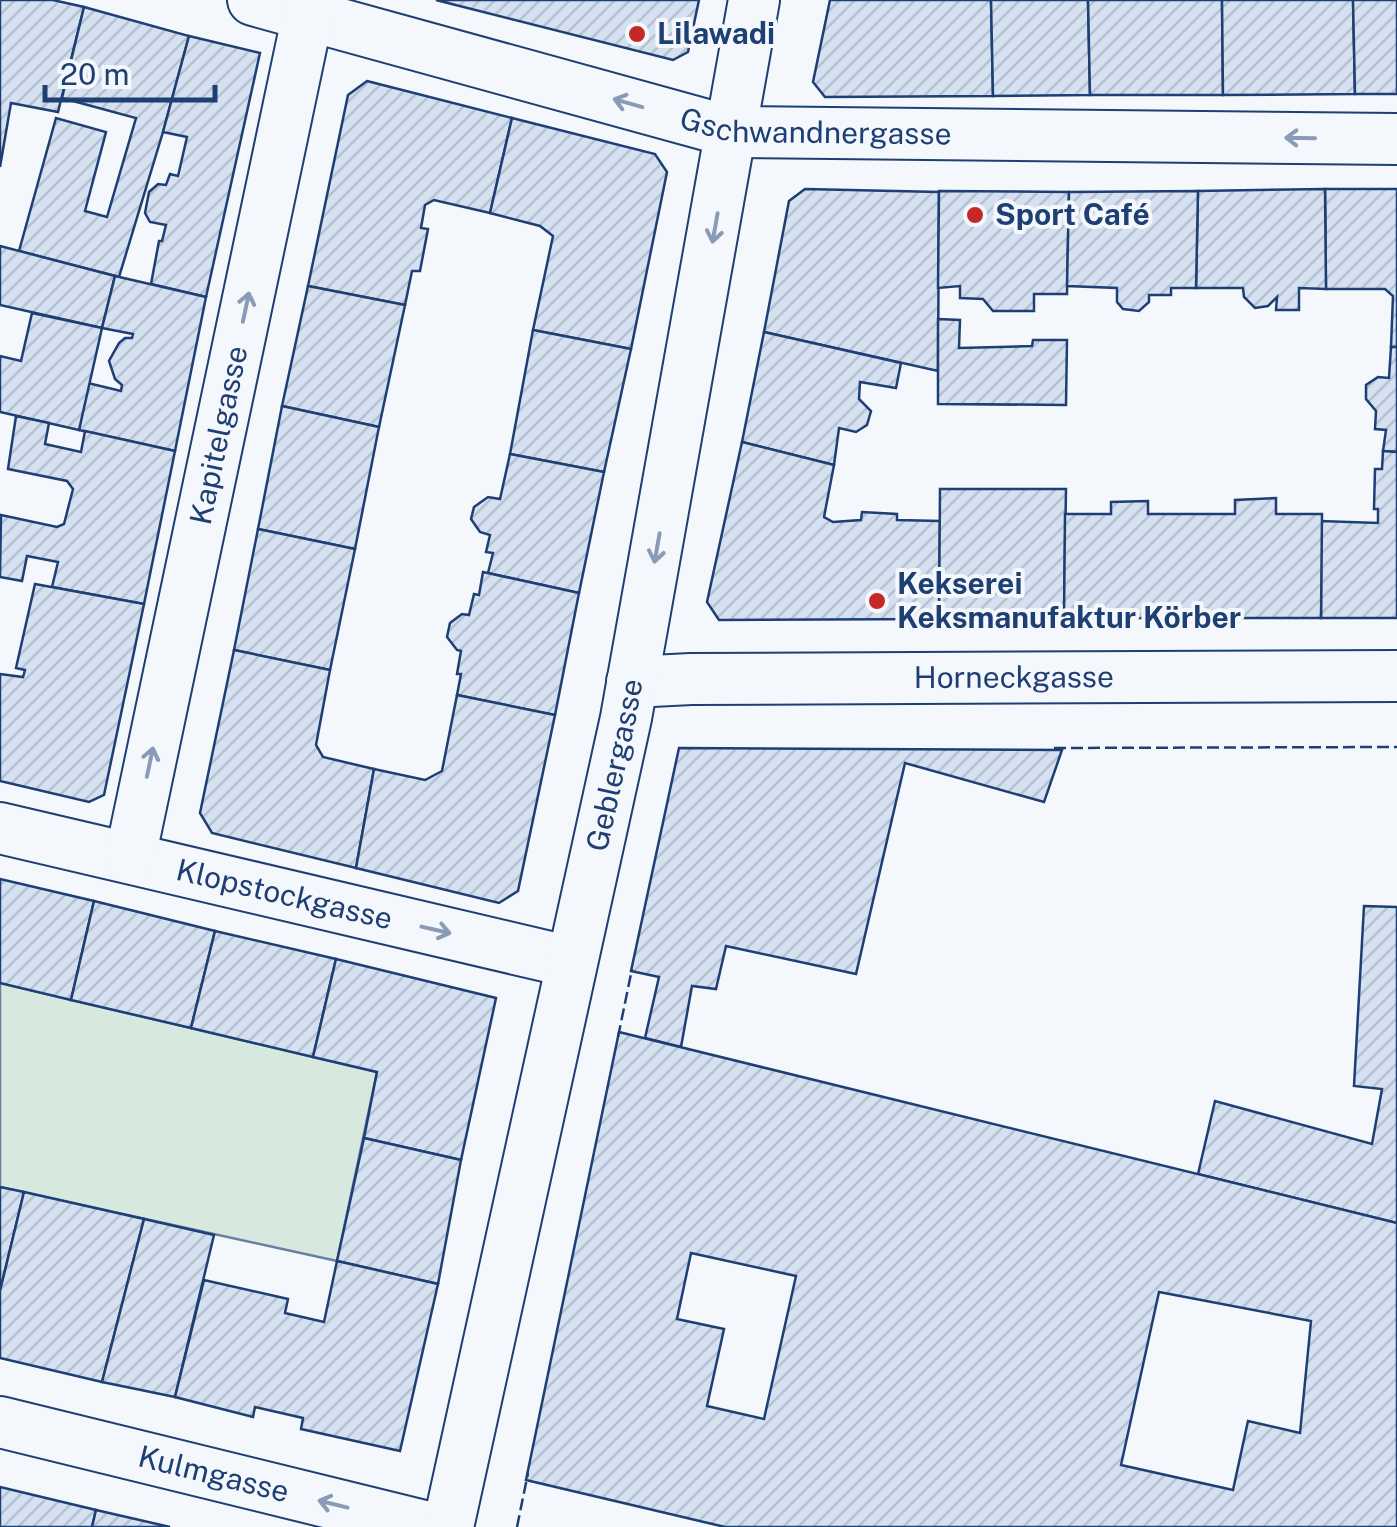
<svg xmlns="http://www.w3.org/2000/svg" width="1397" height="1527" font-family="'Public Sans',sans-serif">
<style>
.green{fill:#d7e8df;stroke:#687fa3;stroke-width:2.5}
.building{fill:url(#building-hatch);stroke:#1d3f73;stroke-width:2.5;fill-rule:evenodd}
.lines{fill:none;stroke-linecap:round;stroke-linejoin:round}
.street-casing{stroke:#1d3f73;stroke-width:54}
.street{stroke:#f4f7fb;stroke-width:50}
.fence{stroke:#1d3f73;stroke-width:2.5;stroke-dasharray:12 5;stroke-linecap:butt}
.oneway{stroke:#889bb7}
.poi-dot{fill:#c62828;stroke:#f4f7fb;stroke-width:4}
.labels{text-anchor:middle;stroke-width:8;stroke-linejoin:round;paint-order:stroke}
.poi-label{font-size:30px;font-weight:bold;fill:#1d3f73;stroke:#f4f7fb;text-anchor:start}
.street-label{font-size:30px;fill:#1d3f73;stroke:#f4f7fb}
</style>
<defs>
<pattern id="building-hatch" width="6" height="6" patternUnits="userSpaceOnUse" patternTransform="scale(2.5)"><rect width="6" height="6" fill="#d5e0f0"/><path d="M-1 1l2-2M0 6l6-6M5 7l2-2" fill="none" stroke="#b6c1d1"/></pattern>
</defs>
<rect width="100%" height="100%" fill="#f4f7fb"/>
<polygon class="green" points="0,983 377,1072 337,1261 0,1187"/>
<g class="building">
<polygon points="0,0 53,0 84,7 58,112 11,103 0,167"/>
<polygon points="436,0 699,0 688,52 673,60"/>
<polygon points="830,0 991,0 993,96 825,97 813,82"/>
<polygon points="991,0 1088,0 1090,95 993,96"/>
<polygon points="1088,0 1222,0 1223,95 1090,95"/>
<polygon points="1222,0 1353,0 1355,94 1223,95"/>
<polygon points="1353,0 1397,0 1397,94 1355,94"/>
<polygon points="84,7 189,36 163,132 119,277 19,251 56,118 106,132 85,211 107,217 136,118 62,98"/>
<polygon points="189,36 260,53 206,297 151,284 159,241 162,241 166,225 150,222 145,213 149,192 158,184 166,185 170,174 178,176 187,137 163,132"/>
<polygon points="367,81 512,118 490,213 434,200 425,205 421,228 428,229 420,271 412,271 405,305 308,286 348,95"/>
<polygon points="512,118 655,154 667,172 631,349 533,330 553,236 540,226 490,213"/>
<polygon points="805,189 939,192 938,371 764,332 789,201"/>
<polygon points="1325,189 1397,189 1397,347 1391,347 1393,296 1385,289 1326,289"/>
<polygon points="1325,189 1326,289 1299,288 1299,310 1276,310 1277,297 1268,306 1255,308 1244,297 1243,288 1196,288 1198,191"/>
<polygon points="939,191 1069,192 1067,294 1034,294 1034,311 993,311 983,299 960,298 960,286 938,288"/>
<polygon points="1198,191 1196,288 1171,288 1171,295 1149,295 1149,302 1139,311 1123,309 1117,302 1117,288 1067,286 1069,192"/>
<polygon points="0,246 115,276 102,328 0,305"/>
<polygon points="115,276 206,297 175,451 79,430 88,383 121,391 122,385 115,379 109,361 119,343 125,338 132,338 133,334 102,328"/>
<polygon points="308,286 405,305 379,427 282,406"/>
<polygon points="32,313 102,328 79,430 0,412 0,356 21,361"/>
<polygon points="938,319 960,320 959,348 1032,346 1033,340 1067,340 1066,405 938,404"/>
<polygon points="533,330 631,349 604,472 510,454"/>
<polygon points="764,332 901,363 896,388 860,382 859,399 871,411 867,425 856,432 839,428 834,465 742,442"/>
<polygon points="1391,347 1397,347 1397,452 1383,451 1386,430 1375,429 1376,411 1366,399 1366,385 1378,377 1389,378"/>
<polygon points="282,406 379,427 355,549 258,529"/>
<polygon points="16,416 49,423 45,444 81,452 85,431 175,451 144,604 52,587 58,562 27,556 22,581 0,577 1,515 57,527 64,524 73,489 67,481 8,469"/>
<polygon points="742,442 834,465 824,517 833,522 861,520 862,512 897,514 897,520 940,521 939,619 719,620 707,602"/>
<polygon points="1383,451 1397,452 1397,618 1321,618 1321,521 1378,523 1378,509 1374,509 1375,469 1382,469"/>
<polygon points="510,454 604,472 579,593 488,573 493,553 486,552 490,535 480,532 471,519 474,507 488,497 500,499"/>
<polygon points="940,489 1066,489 1064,618 939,619"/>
<polygon points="1276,498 1276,514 1322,514 1321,618 1064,618 1065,514 1111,514 1111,502 1148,501 1148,514 1235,514 1235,500"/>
<polygon points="258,529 355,549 330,670 234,650"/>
<polygon points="483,572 579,593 555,715 457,695 461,674 457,674 461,651 457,650 447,637 450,623 462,614 469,615 474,594 479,595"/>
<polygon points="35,584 144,604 104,795 89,802 0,781 0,674 23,677 25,670 16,668"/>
<polygon points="234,650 330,670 316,745 323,757 374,769 356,868 212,833 200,813"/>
<polygon points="457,695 555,715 518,891 499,903 356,868 374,769 425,780 442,771"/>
<polygon points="679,748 1062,750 1044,802 905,763 856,974 726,946 716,989 692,986 681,1047 645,1038 659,977 631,971"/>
<polygon points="0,879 94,901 71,1000 0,983"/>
<polygon points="94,901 215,931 191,1028 71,1000"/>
<polygon points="1364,906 1397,907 1397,1223 1198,1174 1215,1101 1372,1144 1382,1089 1354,1086"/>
<polygon points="215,931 336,959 313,1057 191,1028"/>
<polygon points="336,959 496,998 461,1160 364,1138 377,1072 313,1057"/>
<path d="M619,1032L1397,1223V1527H725L526,1480ZM691,1253L796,1276L764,1419L707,1406L724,1329L677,1319ZM1159,1292L1311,1321L1300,1433L1248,1421L1233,1490L1121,1465Z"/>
<polygon points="364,1138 461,1160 438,1284 337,1261"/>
<polygon points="0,1187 24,1192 0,1291"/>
<polygon points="24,1192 144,1219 102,1382 0,1358 0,1291"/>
<polygon points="144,1219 214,1235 175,1397 102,1382"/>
<polygon points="337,1261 438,1284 400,1451 301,1429 303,1418 255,1407 253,1417 175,1397 204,1280 288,1299 285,1313 324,1322"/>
<polygon points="0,1487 96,1510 92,1527 0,1527"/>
<polygon points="96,1510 170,1527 92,1527"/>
</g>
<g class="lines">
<defs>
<g id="street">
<path id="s1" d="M253,0L732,132L1397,139"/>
<path id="s2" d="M632,682L691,679L1397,676"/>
<path id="s3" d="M0,828L571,962"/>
<path id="s4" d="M130,858L308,14"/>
<path id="s5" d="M0,1422L428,1527"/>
<path id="s6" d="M448,1527L626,718L754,0"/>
</g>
</defs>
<use href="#street" class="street-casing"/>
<use href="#street" class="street"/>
<g class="fence">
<polyline points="1054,748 1397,747"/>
<polyline points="618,1037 632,969"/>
<polyline points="517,1527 528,1473"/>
</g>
</g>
<defs><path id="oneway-shaft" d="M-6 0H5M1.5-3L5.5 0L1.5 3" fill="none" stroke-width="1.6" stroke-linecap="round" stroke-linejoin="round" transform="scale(2.5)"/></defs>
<g class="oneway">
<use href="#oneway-shaft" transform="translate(628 103) rotate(-164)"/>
<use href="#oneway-shaft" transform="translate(1300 138) rotate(-179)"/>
<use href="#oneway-shaft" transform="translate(715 228) rotate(100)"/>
<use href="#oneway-shaft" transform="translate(246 307) rotate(-78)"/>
<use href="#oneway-shaft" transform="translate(657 548) rotate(100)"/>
<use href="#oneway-shaft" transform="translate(150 762) rotate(-78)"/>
<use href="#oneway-shaft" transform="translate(436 930) rotate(13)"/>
<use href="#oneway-shaft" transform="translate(333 1504) rotate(-166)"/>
</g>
<g class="poi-dot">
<circle cx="637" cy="34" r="10"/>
<circle cx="975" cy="215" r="10"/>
<circle cx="877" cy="601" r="10"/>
</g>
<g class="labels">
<g class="poi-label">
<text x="657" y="44">Lilawadi</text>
<text x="995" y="225">Sport Café</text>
<text x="897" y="594">Kekserei<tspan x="897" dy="34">Keksmanufaktur Körber</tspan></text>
</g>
<g class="street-label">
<text dy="10" stroke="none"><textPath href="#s1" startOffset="580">Gschwandnergasse</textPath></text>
<text dy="10" stroke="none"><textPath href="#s4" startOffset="432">Kapitelgasse</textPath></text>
<text dy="10" stroke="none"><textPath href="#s2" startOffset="382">Horneckgasse</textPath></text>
<text dy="10" stroke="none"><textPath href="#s6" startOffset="780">Geblergasse</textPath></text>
<text dy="10" stroke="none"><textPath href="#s3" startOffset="292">Klopstockgasse</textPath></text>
<text dy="10" stroke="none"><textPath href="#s5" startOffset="220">Kulmgasse</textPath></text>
</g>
</g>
<path d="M45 85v15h170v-15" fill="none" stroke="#1d3f73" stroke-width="5"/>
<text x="60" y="85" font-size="30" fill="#1d3f73" stroke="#f4f7fb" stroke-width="8" paint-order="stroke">20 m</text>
</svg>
